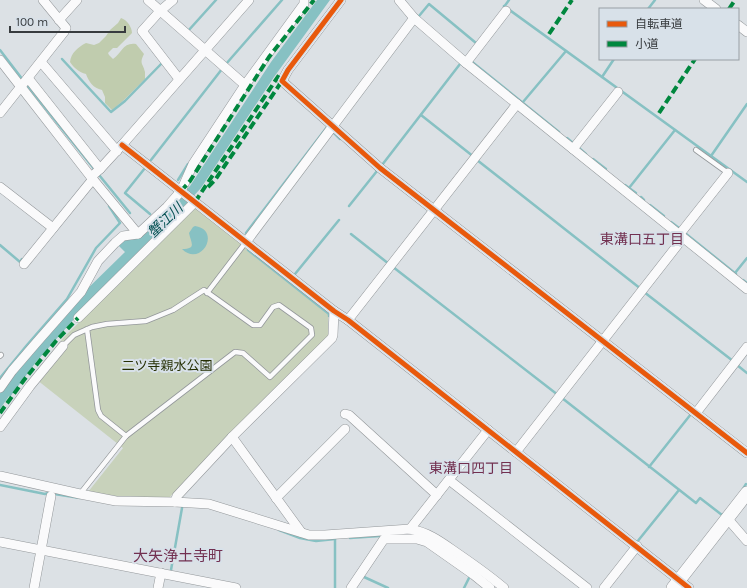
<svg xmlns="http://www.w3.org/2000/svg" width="747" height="588" font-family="Karla,'Noto Sans JP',sans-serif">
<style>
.green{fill:#c8d2bb}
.forest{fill:#c0ccae}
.water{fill:#87c1c3}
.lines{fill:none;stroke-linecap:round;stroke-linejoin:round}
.stream{stroke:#87c1c3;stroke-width:2.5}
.lane-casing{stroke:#93979a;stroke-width:6}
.street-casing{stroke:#93979a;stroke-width:10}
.secondary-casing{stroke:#93979a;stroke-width:14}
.lane{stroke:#fafafb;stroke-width:4.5}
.street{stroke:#fafafb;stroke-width:9}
.secondary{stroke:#fafafb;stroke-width:13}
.quiet{stroke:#00873e;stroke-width:4;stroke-dasharray:8 4;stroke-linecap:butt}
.cycleway-casing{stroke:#d8e1e9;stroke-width:8}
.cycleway{stroke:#e8590c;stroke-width:5}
.labels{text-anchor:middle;stroke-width:4;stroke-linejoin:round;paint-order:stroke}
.park-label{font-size:13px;fill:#263004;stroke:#d8e1e9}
.water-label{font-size:14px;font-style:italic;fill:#035052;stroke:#d8e1e9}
.neighbourhood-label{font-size:14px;fill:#723050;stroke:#d8e1e9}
.quarter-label{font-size:15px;fill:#723050;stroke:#d8e1e9}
</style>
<rect width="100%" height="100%" fill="#dce1e5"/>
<polygon class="green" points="194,207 197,207 248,248 247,250 328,314 328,336 230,433 169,498 116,496 88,492 123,448 32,376 64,337 132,271"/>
<path class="forest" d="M121,18C127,20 132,27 132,33L117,48H113L108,53L109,55L113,59C122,53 123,42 136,44L144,54C139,64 143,63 145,72C145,73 145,77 145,79L124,100L112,110L105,103V97L102,90C93,88 89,82 86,74C79,72 74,68 70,62C71,53 78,47 86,43L94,45L99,43L106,36L110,30L118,23Z"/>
<g class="water">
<polygon points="317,0 330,0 274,77 201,188 189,201 90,301 36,362 10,397 9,396 0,409 0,393 15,374 81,295 125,252 116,243 140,236 190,186 271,62"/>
<path d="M195,226C222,230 201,268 182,249C197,249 191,243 189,233L193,227Z"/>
</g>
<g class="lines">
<g class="stream">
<polyline points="504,6 747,182"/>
<polyline points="504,7 509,0"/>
<polyline points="648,9 655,0"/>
<polyline points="419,16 429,4 476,43"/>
<polyline points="188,31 216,0"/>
<polyline points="0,50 23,80"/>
<polyline points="62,59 111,112 125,101 163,62"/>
<polyline points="471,61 559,132"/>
<polyline points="226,64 282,0"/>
<polyline points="602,77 614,59"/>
<polyline points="26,84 95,170 130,213"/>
<polyline points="523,102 566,51"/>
<polyline points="421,115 474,157"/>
<polyline points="334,133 340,139"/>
<polyline points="567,138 573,143"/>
<polyline points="579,148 586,154"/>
<polyline points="711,156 747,104"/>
<polyline points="593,159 606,169"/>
<polyline points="151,160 222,69 221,68"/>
<polyline points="477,160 641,289"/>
<polyline points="382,165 460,64"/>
<polyline points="145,168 125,193 150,214"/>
<polyline points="178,180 188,164"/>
<polyline points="625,185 636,193"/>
<polyline points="629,188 675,130"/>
<polyline points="641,197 644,200"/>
<polyline points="650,205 664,216"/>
<polyline points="349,206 377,171 376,170"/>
<polyline points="671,222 679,228"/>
<polyline points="246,233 327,127"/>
<polyline points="685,233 736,274"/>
<polyline points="351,234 389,264"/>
<polyline points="0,245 20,262 22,259"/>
<polyline points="248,250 329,314 329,316"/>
<polyline points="393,267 558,395"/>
<polyline points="735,273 747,258"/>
<polyline points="295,274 339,220"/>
<polyline points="743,280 747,283"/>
<polyline points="644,292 733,361"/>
<polyline points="737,365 747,373"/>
<polyline points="0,378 27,345 67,299 96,248 120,223 109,206"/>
<polyline points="562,398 696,503 700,498 722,515 723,514"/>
<polyline points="649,467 691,414"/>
<polyline points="0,485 45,494 48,493 80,498"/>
<polyline points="743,489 746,484"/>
<polyline points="279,530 300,538 316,541 335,539"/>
<polyline points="393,535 412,534"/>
<polyline points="350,538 380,536"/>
<polyline points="637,542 679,490"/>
<polyline points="171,570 182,508"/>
<polyline points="364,577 388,588"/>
<polyline points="335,588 335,539"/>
<polyline points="464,588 469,578"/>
</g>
<defs>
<g id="lane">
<polyline points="696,150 728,173"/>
<polyline points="207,293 246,242"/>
<polyline points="63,346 74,335 92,327 107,324 146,321 173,310 204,290 253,325 260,325 273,307 279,305 311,328 312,335 270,377 243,353 235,352 126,436 101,416 98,410 87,329"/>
<polyline points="0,356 1,355"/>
<polyline points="80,494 126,436"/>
</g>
<g id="street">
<polyline points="148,0 245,85"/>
<polyline points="173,0 160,11 142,31 179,79"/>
<polyline points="341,0 288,70 282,81 380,168 747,453"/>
<polyline points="399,0 414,18 466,63 747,289"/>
<polyline points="704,0 716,9"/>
<polyline points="59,20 77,0"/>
<polyline points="738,25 747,32"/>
<polyline points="0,60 91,177 138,234"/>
<polyline points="41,62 117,151"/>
<polyline points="466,63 506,11"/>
<polyline points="28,78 100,169"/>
<polyline points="0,113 64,32 66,28 43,0"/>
<polyline points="122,145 334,311 348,320 689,588"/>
<polyline points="573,149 618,92"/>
<polyline points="91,177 100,169 122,145 249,0"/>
<polyline points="0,187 53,228"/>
<polyline points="679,235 728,173"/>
<polyline points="246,242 414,18"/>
<polyline points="24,264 93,179"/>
<polyline points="78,318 195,202"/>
<polyline points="348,320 517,104"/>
<polyline points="0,388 12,371 37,342 81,292 98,261 115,243 123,236 138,234 167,207 181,191 193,164 245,85 304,4 304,0"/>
<polyline points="696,413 747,347"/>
<polyline points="345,414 349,415 437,495"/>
<polyline points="0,427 30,386 63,346"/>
<polyline points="232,437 301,532"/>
<polyline points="516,452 683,238"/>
<path d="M0,476L80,494L116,501L175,502L209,504L309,535H325L410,529C430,533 441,542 457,553C473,564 489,575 504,588"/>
<polyline points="449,480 587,588"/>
<polyline points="276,498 345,429"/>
<polyline points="175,502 177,496 232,437 332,338 333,335 334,311"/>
<polyline points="727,518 747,541"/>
<polyline points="410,529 488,430"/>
<polyline points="0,542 236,588"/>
<polyline points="34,588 51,496"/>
<polyline points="158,588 161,573"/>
<polyline points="351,588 384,539 417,539 427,542 474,575 490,588"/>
<polyline points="604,588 637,546"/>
</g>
<polyline id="secondary" points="673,588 747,493"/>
</defs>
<use href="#lane" class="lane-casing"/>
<use href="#street" class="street-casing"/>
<use href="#secondary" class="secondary-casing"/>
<use href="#lane" class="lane"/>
<use href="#street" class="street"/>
<use href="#secondary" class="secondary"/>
<g class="quiet">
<polyline points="729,9 735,0"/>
<polyline points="549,34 572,0"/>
<polyline points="659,113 695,59"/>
<polyline points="208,187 215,180 282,81"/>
<polyline points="181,191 190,181 269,57 314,0"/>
<polyline points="195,202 281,72"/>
<polyline points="0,413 24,380 56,341 78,318"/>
</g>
<defs>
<g id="cycleway">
<polyline points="341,0 288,70 282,81 380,168 747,453"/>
<polyline points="122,145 334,311 348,320 689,588"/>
</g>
</defs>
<use href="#cycleway" class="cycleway-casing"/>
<use href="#cycleway" class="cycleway"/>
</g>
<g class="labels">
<g class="park-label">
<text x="167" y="370">二ツ寺親水公園</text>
</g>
<g class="water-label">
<text transform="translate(165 220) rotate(-44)" y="5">蟹江川</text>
</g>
<g class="neighbourhood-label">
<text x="642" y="244">東溝口五丁目</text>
<text x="471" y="473">東溝口四丁目</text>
</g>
<g class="quarter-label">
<text x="178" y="561">大矢浄土寺町</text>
</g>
</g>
<rect x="599" y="8" width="140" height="52" fill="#d8e1e9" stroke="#989fa5"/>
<rect x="607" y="21" width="20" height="6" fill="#e8590c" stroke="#989fa5"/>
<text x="635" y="28" font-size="12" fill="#373b3e">自転車道</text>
<rect x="607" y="41" width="20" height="6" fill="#00873e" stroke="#989fa5"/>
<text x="635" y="48" font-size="12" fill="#373b3e">小道</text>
<path d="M10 26v6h115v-6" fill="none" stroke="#373b3e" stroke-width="2"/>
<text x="16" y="26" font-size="12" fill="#373b3e" stroke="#d8e1e9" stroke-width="3" paint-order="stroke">100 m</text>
</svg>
